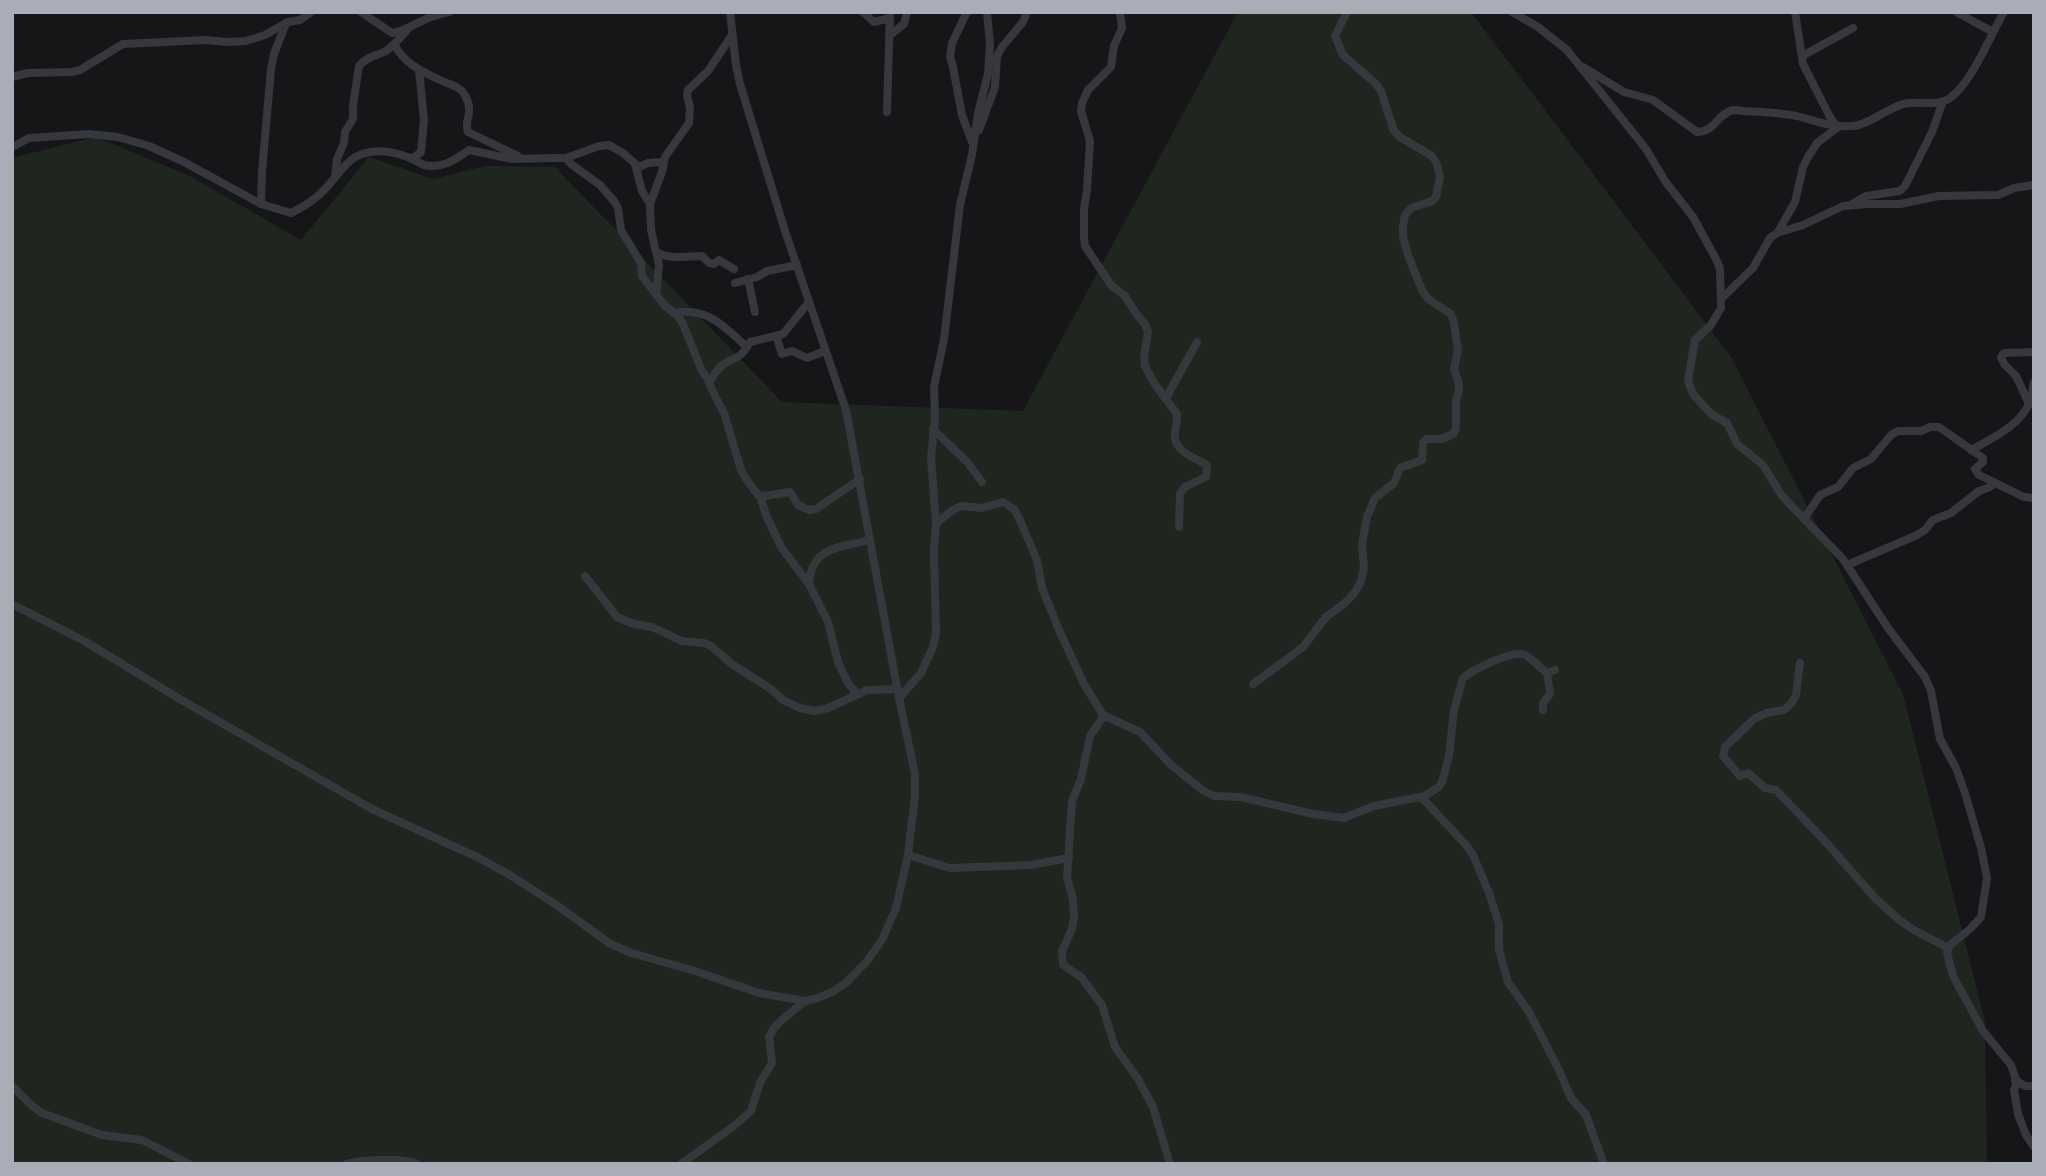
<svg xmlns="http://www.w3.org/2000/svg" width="2046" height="1176" font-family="'Varela Round',sans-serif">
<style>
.green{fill:#1e261f}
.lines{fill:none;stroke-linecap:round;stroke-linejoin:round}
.minor{stroke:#37383d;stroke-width:8}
</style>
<rect width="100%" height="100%" fill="#161618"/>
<polygon class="green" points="1238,12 1471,12 1731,357 1903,694 1985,1022 1987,1164 12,1164 12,158 96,137 190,176 301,240 369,157 433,179 485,166 555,167 782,402 1023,411"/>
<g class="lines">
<g class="minor">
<path d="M361,12L392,33C403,32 410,26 420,22C429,17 439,14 449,12"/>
<polyline points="863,12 874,22 890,18"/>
<polyline points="967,12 952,43 950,57 953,67 962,115 972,142"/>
<path d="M1120,12L1122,28L1114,46L1111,67L1088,90L1082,103L1081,111L1090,141L1087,190L1084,209V238L1085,246L1111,285L1125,296L1137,315L1145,324L1148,332L1144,356L1145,366L1154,383L1177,414C1178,422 1174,430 1175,438C1177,453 1196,458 1207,465L1206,477L1185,487L1180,494L1179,527"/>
<polyline points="1512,12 1538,27 1567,50 1646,149 1665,181 1693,217 1717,261 1720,269 1721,308 1711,325 1695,340 1688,381 1693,394 1711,414 1727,423 1737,444 1763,465 1782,496 1843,559 1888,628 1925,677 1931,691 1940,739 1956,768 1965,793 1981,848 1987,878 1981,917 1970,929 1950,945 1947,952 1949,961 1954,978 1983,1031 2011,1065 2017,1082 2014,1090 2018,1114 2026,1135 2034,1147"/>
<polyline points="1956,12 1993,32"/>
<polyline points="890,35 904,24 907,12"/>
<path d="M394,44C404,64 423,72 442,81C450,85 460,86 465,95C475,113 463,120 468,132L518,156"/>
<polyline points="1802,56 1853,28"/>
<path d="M1583,67L1624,92L1653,100L1697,132C1715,132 1717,114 1733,110C1754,112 1776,112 1797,116C1816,121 1834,128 1854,126C1874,123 1888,106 1908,103C1921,102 1939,106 1950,98C1972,82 1990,36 2004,12"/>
<polyline points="12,77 28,73 72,72 80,70 123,44 205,40 228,42 246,41 265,35 288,22 300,20 311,12"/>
<polyline points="887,112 890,12"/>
<polyline points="979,130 995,87 997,56 1002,47 1023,22 1027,12"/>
<path d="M12,147L29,138L89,134L118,137L149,146L184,162L261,204L291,213C304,207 317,198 327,187C337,176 347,159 362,154C379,148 399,153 415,160C420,163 423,166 430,166C445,167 458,158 469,150L512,159L556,158H566L599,146L609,145L623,153L639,167L648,163L662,162"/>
<polyline points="566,158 571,164 600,185 614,201 618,208 621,230 641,263 642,276 665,306 678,316 683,324 702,371 707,378 714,394 724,413 741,470 746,479 758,495 765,496 790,492 798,505 809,510 816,509 860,479"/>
<polyline points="412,159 421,152 424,120 419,70"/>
<polyline points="635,164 642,191 650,204"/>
<path d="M335,177L337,159L344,143L345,132L353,119V105L359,66C366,57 376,56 386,51C395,45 401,37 408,29"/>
<polyline points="261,204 262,172 271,69 274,54 286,23"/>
<polyline points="1852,204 1866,196 1900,191 1905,186 1932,132 1943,101"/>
<polyline points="1778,232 1795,202 1803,167 1808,157 1817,143 1838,127 1831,119 1803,64 1795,12"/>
<path d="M658,253C672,260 687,256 702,256L709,263L714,264L719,260L734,269"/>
<polyline points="748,279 755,312"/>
<polyline points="735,283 757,277 767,271 797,265"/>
<polyline points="656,295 659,265 651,230 650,204 662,172 665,157 689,123 690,108 687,95 688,90 708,71 732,35"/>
<polyline points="1722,298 1753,268 1770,238 1777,233 1803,225 1843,206 1869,204 1900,204 1939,196 1998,195 2014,188 2034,185"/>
<path d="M674,313C709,307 723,326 747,347"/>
<polyline points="776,336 782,354 792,351 807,358 825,351"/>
<path d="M709,382C714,376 717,368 724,364C739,355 740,359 750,342L783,334L809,302"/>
<polyline points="1166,398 1197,342"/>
<polyline points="2029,404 2016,376 2004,364 2001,357 2004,353 2034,352"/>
<polyline points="933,429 968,463 982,482"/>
<path d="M1971,450C1993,438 2022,425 2031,399C2033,394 2032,388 2034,382"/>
<polyline points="760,496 766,515 781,547 809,584 828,622 838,662 848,683 857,694"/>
<polyline points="1804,519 1820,495 1838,487 1853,468 1871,459 1891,435 1898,431 1921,431 1930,427 1939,427 1983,458 1983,462 1975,469 1979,475 2024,497 2034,498"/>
<polyline points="936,523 953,510 961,506 982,508 1003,502 1014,509 1019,518 1037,560 1042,588 1059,630 1084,684 1103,715 1140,732 1171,765 1202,790 1214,796 1241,797 1313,814 1344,818 1374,806 1420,797 1425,801 1467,846 1473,855 1489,893 1499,924 1499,950 1508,982 1529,1012 1559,1070 1571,1098 1586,1115 1604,1164"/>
<polyline points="1847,565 1915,536 1925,530 1933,520 1951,513 1979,491 1990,487 1995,483"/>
<polyline points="585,576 617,617 634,624 652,627 682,641 704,643 711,646 733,665 771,689 783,700 800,708 814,711 828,708 867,690 898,689"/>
<path d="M809,584C812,545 841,548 869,540"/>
<polyline points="12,604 86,642 183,701 372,809 477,857 510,875 558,906 609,943 631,953 692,970 759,993 805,1001 818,998 834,991 847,982 867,961 882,940 896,908 908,855 915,796 915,774 899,698 846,410 786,234 740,84 736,65 730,12"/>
<polyline points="1800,663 1796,695 1791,704 1784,710 1766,713 1754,719 1725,747 1723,756 1740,776 1748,773 1765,788 1776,790 1823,839 1875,898 1897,918 1912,929 1948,948"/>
<polyline points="1253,684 1303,647 1326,617 1345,603 1355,592 1361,581 1364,568 1362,544 1367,517 1375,498 1394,483 1400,468 1422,460 1423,443 1426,439 1442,439 1453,434 1456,429 1456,400 1459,391 1459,384 1454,369 1458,350 1454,323 1451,314 1428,299 1422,290 1408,255 1403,237 1403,226 1405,215 1411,208 1432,201 1436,197 1440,177 1437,164 1432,156 1400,137 1394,131 1381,91 1375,83 1343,55 1335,36 1347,12"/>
<polyline points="899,698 921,673 933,647 936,633 934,552 936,523 931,458 935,418 934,387 944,339 960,205 972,155 978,113 988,74 990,44 987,12"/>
<polyline points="1543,710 1543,703 1550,694 1547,673"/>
<polyline points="1104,716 1090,736 1081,779 1072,801 1067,878 1073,899 1074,918 1072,929 1062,951 1063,965 1081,977 1102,1005 1115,1047 1138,1079 1153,1107 1170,1164"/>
<path d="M1421,798L1439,787L1442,782L1449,756L1454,710L1463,678C1473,670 1513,649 1525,655C1533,659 1540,668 1547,673L1555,670"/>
<polyline points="908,855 950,868 1030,865 1069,858"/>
<polyline points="2015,1080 2025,1086 2034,1086"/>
<polyline points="12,1086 32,1106 42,1113 102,1135 142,1140 189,1164"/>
<path d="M346,1164C362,1159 401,1158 417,1164"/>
<polyline points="681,1164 734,1126 751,1111 760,1083 772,1063 769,1037 774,1028 784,1018 805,1001"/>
</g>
</g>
<rect width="2046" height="1176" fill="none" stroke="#a8adb8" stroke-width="28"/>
</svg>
